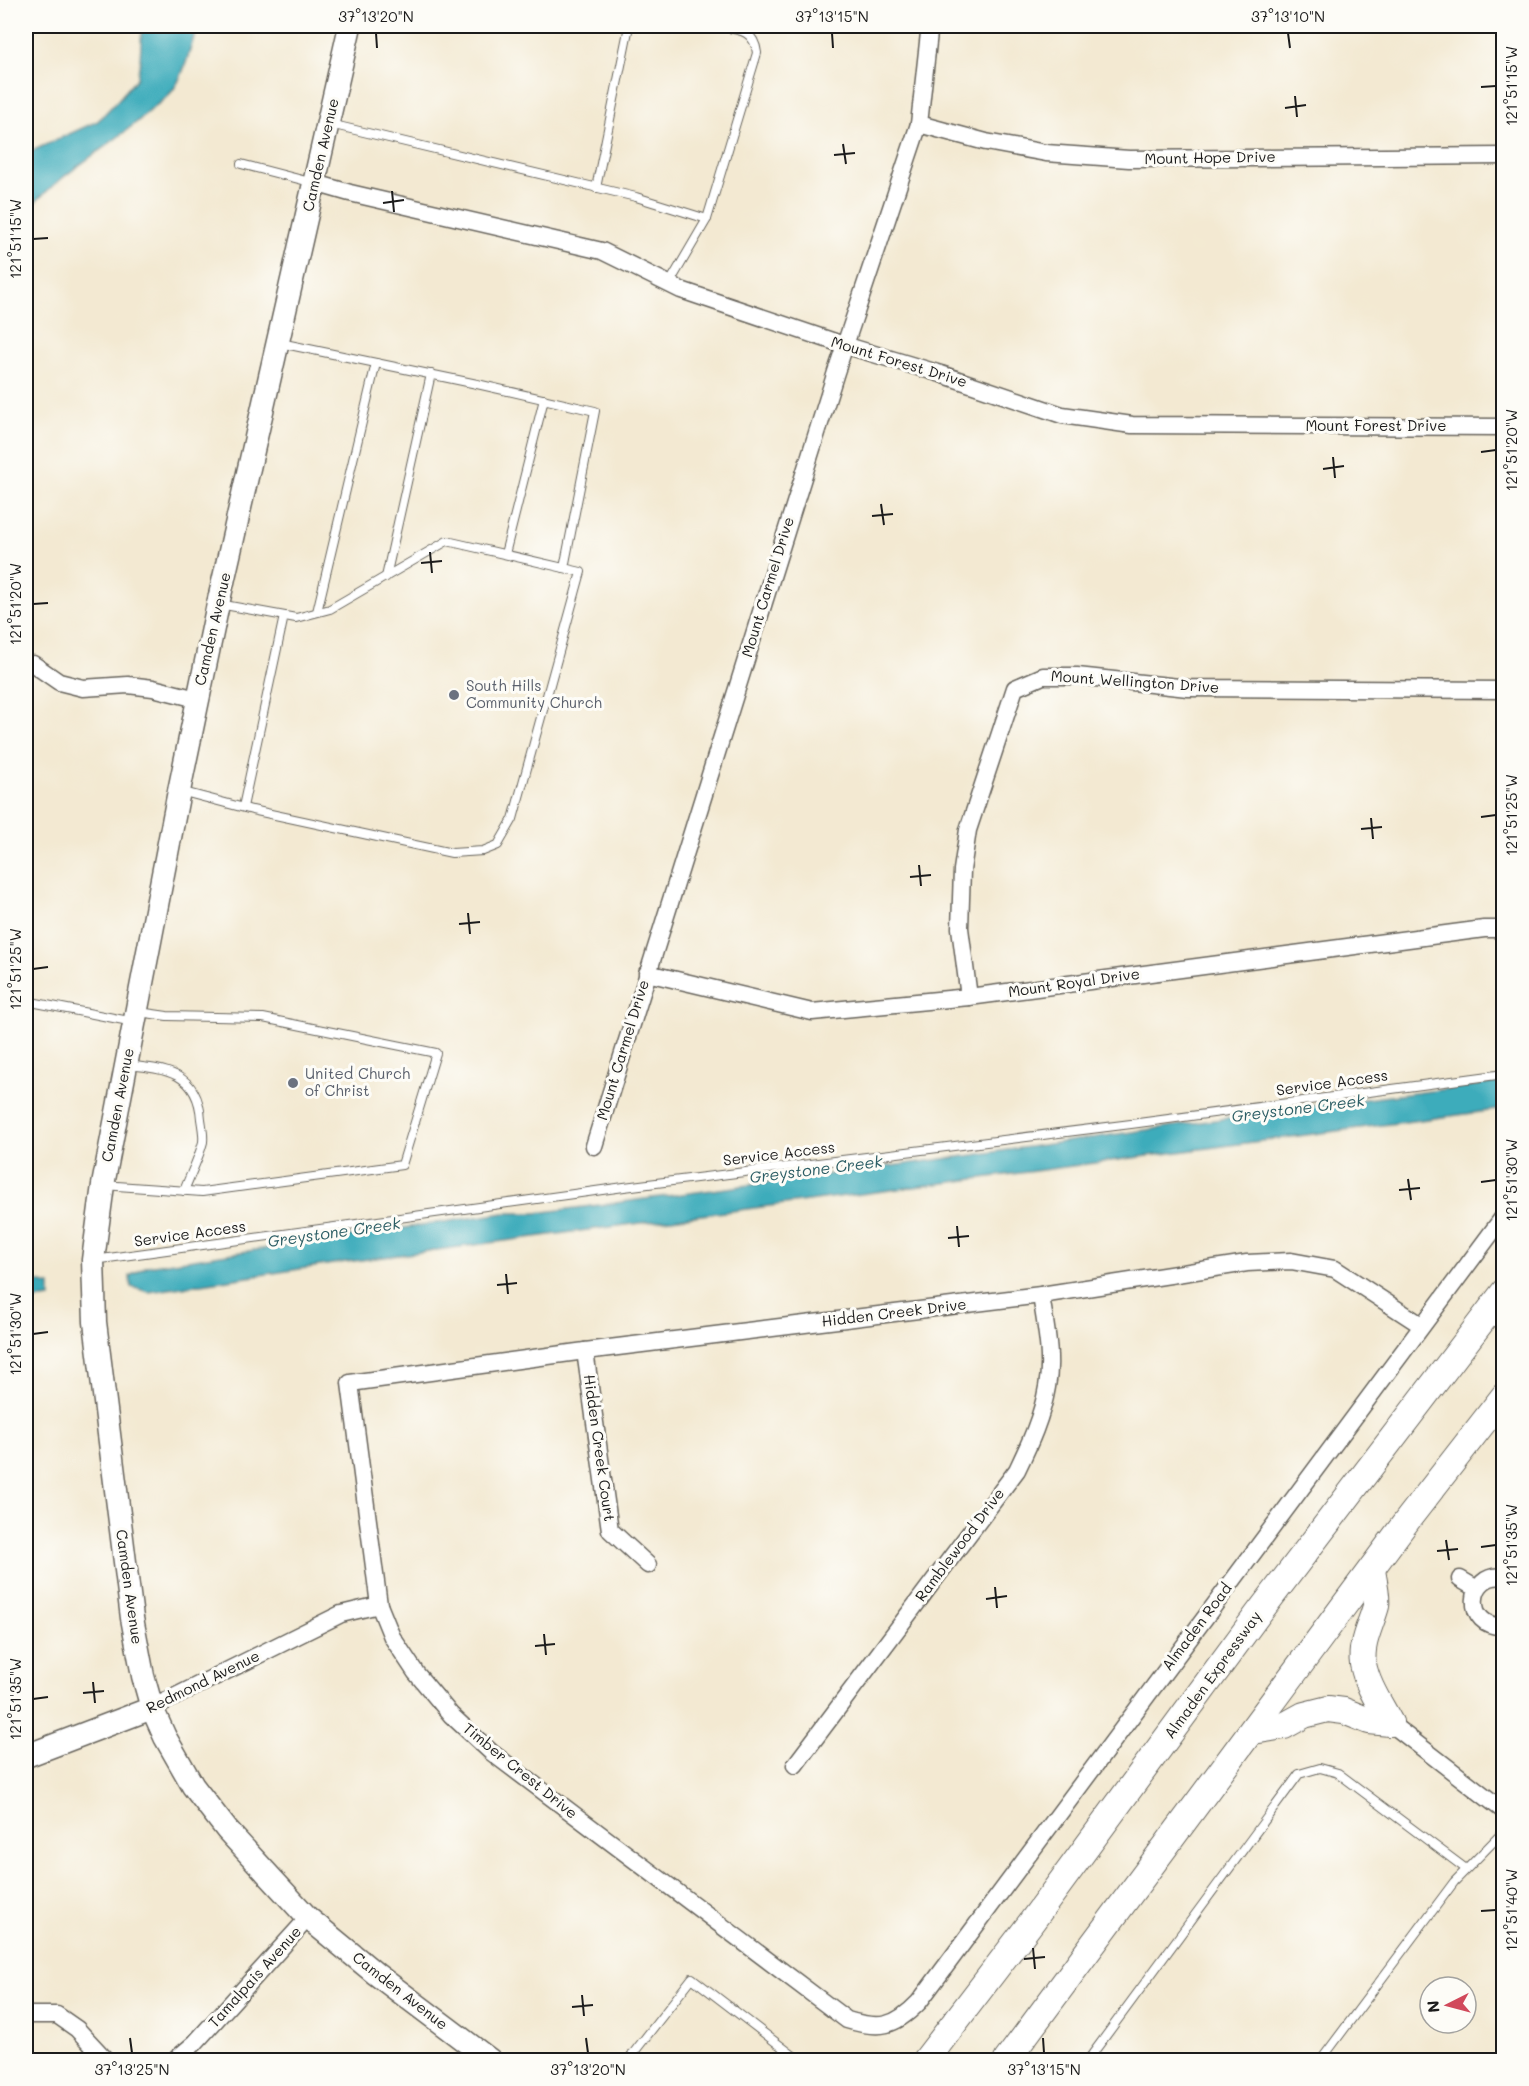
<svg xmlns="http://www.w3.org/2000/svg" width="1529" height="2086" font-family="Mali,sans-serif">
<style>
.water{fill:#3dacbb;stroke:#2c646c;stroke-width:1.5}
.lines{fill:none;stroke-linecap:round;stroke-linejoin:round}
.lane-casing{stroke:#67645c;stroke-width:10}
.street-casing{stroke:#67645c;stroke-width:19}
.secondary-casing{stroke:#67645c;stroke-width:25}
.primary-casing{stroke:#67645c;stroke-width:28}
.lane{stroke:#fff;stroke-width:8}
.street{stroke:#fff;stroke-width:16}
.secondary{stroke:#fff;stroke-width:22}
.primary{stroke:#fff;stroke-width:26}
.ticks{fill:none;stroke:#1c1c1c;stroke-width:2}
.worship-dot{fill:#6b7280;stroke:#fdfcf7;stroke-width:2}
.labels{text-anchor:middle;stroke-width:6;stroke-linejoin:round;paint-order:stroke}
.street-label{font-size:15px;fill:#1c1c1c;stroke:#fdfcf7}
.worship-label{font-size:15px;fill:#5b616d;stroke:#fdfcf7;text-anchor:start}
.water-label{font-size:16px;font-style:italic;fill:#2b5d64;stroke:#fdfcf7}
.neatline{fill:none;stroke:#1c1c1c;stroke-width:2}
.ticks-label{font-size:15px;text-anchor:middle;fill:#1c1c1c}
</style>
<rect width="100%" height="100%" fill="#fdfcf7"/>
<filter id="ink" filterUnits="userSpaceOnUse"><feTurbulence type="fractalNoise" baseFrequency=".0167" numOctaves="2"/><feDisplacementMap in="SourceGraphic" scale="12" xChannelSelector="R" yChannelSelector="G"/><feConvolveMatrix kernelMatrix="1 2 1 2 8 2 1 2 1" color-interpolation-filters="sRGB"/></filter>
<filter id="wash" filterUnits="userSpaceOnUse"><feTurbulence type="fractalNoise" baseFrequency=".008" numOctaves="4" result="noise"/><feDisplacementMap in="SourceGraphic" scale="24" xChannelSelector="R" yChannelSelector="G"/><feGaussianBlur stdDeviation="1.35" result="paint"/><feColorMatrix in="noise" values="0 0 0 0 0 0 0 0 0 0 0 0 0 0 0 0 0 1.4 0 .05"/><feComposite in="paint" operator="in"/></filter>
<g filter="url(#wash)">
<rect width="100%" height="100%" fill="#f3e9d2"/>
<g class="water">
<path d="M142,26H197C192,43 184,76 173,90C168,97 159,103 153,108C113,146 62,171 26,212V157L32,151L98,121L118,100L137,78L140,62Z"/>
<polygon points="1503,1082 1503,1109 346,1262 149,1292 131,1287 130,1276 147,1266 504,1213 536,1213 615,1203 973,1155 1333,1103"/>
<polygon points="30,1280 50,1285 50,1298 26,1301 26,1281"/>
</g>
</g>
<g filter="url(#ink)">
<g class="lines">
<defs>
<g id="lane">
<polyline points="330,124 636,197 707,219"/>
<polyline points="241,164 314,183"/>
<polyline points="596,188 629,26"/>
<path d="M669,284L707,219L757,53C754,27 735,30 713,26"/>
<polyline points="280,343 477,384 595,411 564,568"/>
<polyline points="505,554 544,399"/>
<polyline points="386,577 431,374"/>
<polyline points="317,612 376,363"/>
<polyline points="180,791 252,810 452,853 483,851 498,845 513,819 581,572 447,541 330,609 296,618 219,604"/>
<polyline points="243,807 284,616"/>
<polyline points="26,1001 134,1022"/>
<path d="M127,1065C165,1069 198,1072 201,1119C202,1126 204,1135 203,1142C199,1158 190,1175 184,1191"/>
<polyline points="103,1185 202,1192 402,1165 436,1053 263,1018 167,1016 139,1012"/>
<polyline points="94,1260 624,1187 1131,1124 1504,1074"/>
<polyline points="628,2060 692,1978 799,2060"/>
<polyline points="1088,2060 1299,1774 1320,1768 1338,1773 1466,1869"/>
<polyline points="1321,2060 1454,1882 1504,1831"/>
</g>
<g id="street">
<polyline points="919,124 986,142 1046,153 1129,159 1504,156"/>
<polyline points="315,183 350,193 602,251 681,290 844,345 941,374 1062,415 1132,425 1504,427"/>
<polyline points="33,664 59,682 83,688 128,685 153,688 197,699"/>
<polyline points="647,973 812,1012 969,997 1484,929 1504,929"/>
<polyline points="969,997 960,928 962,870 968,830 1015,688 1043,676 1077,676 1188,688 1504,690"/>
<polyline points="594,1146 836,372 919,124 929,33 928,26"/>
<path d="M1421,1325L1335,1269L1291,1261L1247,1263L1041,1295L585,1351L350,1383L379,1605L392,1637L416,1673L451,1715L491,1752L847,2020C880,2030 895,2027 919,2002L1504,1216"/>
<polyline points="585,1351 610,1530 648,1565"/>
<path d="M1504,1577C1467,1571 1463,1629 1504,1626"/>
<polyline points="1460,1579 1477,1589"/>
<polyline points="152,1708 341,1614 379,1605"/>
<polyline points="1390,1723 1504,1811"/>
<path d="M795,1765L1017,1470C1030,1443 1042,1417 1047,1387C1053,1357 1045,1324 1041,1295"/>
<polyline points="26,2015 57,2015 77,2029 106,2060"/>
<polyline points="175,2060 195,2043 308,1918"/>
</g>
<g id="secondary">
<polyline points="350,26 218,604 179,791 103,1185 93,1260 95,1322 132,1618 143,1676 152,1708 165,1737 193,1786 227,1830 308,1918 376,1974 490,2060"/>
<polyline points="26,1756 152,1708"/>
</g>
<g id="primary">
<path d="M1372,1569C1373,1580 1378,1595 1376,1606C1371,1625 1360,1643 1363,1664C1367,1685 1380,1704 1390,1723"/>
<polyline points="1253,1731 1284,1726 1304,1715 1328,1709 1344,1711 1369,1721 1390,1723"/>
<polyline points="926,2060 1030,1924 1258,1614 1504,1292"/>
<polyline points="1007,2060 1409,1518 1504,1396"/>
</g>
</defs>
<use href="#lane" class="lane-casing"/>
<use href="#street" class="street-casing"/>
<use href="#secondary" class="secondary-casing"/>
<use href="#primary" class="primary-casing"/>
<use href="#lane" class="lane"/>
<use href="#street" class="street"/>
<use href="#secondary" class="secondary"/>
<use href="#primary" class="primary"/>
</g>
</g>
<path class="ticks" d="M376,33L377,48M832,33L833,48M1288,33L1290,48M1481,87L1496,86M1295,96L1297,117M1285,108L1306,105M843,144L846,164M834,155L855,153M392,191L394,212M383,203L404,200M33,239L48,238M1481,452L1496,450M1333,457L1335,478M1323,469L1344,466M881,504L884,525M872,516L893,514M430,552L432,573M421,563L442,561M33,604L48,603M1481,817L1496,815M1371,818L1373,839M1361,829L1382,827M919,865L921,886M910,877L931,875M468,913L470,934M459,924L480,922M33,969L48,967M1408,1179L1411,1200M1481,1182L1496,1180M1399,1190L1420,1188M957,1226L959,1247M948,1238L969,1236M506,1274L508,1294M497,1285L517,1283M33,1334L48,1332M1446,1540L1449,1560M1481,1547L1496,1545M1437,1551L1458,1549M995,1587L997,1608M986,1599L1007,1596M544,1634L546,1655M535,1646L555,1644M93,1682L95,1703M83,1693L104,1691M33,1699L48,1697M1481,1911L1496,1910M1033,1948L1035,1969M1024,1959L1045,1957M582,1995L584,2016M572,2007L593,2005M130,2038L132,2053M586,2038L588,2053M1043,2038L1044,2053"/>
<g class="worship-dot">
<circle cx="454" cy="695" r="6"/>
<circle cx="293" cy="1083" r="6"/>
</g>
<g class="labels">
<g class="street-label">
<text transform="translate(321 155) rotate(-77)" y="5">Camden Avenue</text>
<text transform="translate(1210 158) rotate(-1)" y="5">Mount Hope Drive</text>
<text transform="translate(899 362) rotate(17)" y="5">Mount Forest Drive</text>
<text x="1376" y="431">Mount Forest Drive</text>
<text transform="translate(768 587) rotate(-73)" y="5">Mount Carmel Drive</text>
<text transform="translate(213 629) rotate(-77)" y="5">Camden Avenue</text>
<text transform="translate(1135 682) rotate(4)" y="5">Mount Wellington Drive</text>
<text transform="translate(1074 983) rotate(-8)" y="5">Mount Royal Drive</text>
<text transform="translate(623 1050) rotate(-73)" y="5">Mount Carmel Drive</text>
<text transform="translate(1332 1083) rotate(-8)" y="5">Service Access</text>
<text transform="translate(118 1105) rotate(-79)" y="5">Camden Avenue</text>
<text transform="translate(779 1154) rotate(-7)" y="5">Service Access</text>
<text transform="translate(190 1234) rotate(-8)" y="5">Service Access</text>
<text transform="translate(894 1313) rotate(-7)" y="5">Hidden Creek Drive</text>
<text transform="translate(599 1448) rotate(82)" y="5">Hidden Creek Court</text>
<text transform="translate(960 1545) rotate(-53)" y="5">Ramblewood Drive</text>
<text transform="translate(129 1587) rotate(82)" y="5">Camden Avenue</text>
<text transform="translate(1197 1627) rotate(-53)" y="5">Almaden Road</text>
<text transform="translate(1213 1675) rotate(-54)" y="5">Almaden Expressway</text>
<text transform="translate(203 1682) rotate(-26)" y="5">Redmond Avenue</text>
<text transform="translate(520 1771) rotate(39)" y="5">Timber Crest Drive</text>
<text transform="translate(255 1977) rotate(-48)" y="5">Tamalpais Avenue</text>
<text transform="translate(400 1991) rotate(38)" y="5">Camden Avenue</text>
</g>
<g class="worship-label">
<text x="466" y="691">South Hills<tspan x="466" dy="17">Community Church</tspan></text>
<text x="305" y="1079">United Church<tspan x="305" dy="17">of Christ</tspan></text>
</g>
<g class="water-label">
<text transform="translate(1298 1108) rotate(-7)" y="6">Greystone Creek</text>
<text transform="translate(816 1169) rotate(-7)" y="6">Greystone Creek</text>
<text transform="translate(334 1232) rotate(-8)" y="6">Greystone Creek</text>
</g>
</g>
<rect width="1529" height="2086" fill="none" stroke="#fdfcf7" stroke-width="66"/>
<g transform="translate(1448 2005) rotate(264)"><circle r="28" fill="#fdfcf7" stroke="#a3a29f" stroke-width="1.5"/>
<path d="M0-4.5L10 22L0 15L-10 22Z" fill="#d1495b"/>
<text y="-9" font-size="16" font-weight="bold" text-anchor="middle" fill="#1c1c1c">N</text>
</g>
<rect x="33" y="33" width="1463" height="2020" class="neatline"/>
<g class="ticks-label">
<text x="376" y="22">37°13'20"N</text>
<text x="832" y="22">37°13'15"N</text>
<text x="1288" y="22">37°13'10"N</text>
<text transform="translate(1512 86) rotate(-90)" y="5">121°51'15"W</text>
<text transform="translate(16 239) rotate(-90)" y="5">121°51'15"W</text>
<text transform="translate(1512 450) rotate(-90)" y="5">121°51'20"W</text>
<text transform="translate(16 604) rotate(-90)" y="5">121°51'20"W</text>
<text transform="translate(1512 815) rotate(-90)" y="5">121°51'25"W</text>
<text transform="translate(16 969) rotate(-90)" y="5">121°51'25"W</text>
<text transform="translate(1512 1180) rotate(-90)" y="5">121°51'30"W</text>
<text transform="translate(16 1334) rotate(-90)" y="5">121°51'30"W</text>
<text transform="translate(1512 1545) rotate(-90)" y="5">121°51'35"W</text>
<text transform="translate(16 1699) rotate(-90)" y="5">121°51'35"W</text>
<text transform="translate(1512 1910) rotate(-90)" y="5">121°51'40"W</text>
<text x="132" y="2075">37°13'25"N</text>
<text x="588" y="2075">37°13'20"N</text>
<text x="1044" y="2075">37°13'15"N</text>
</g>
</svg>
